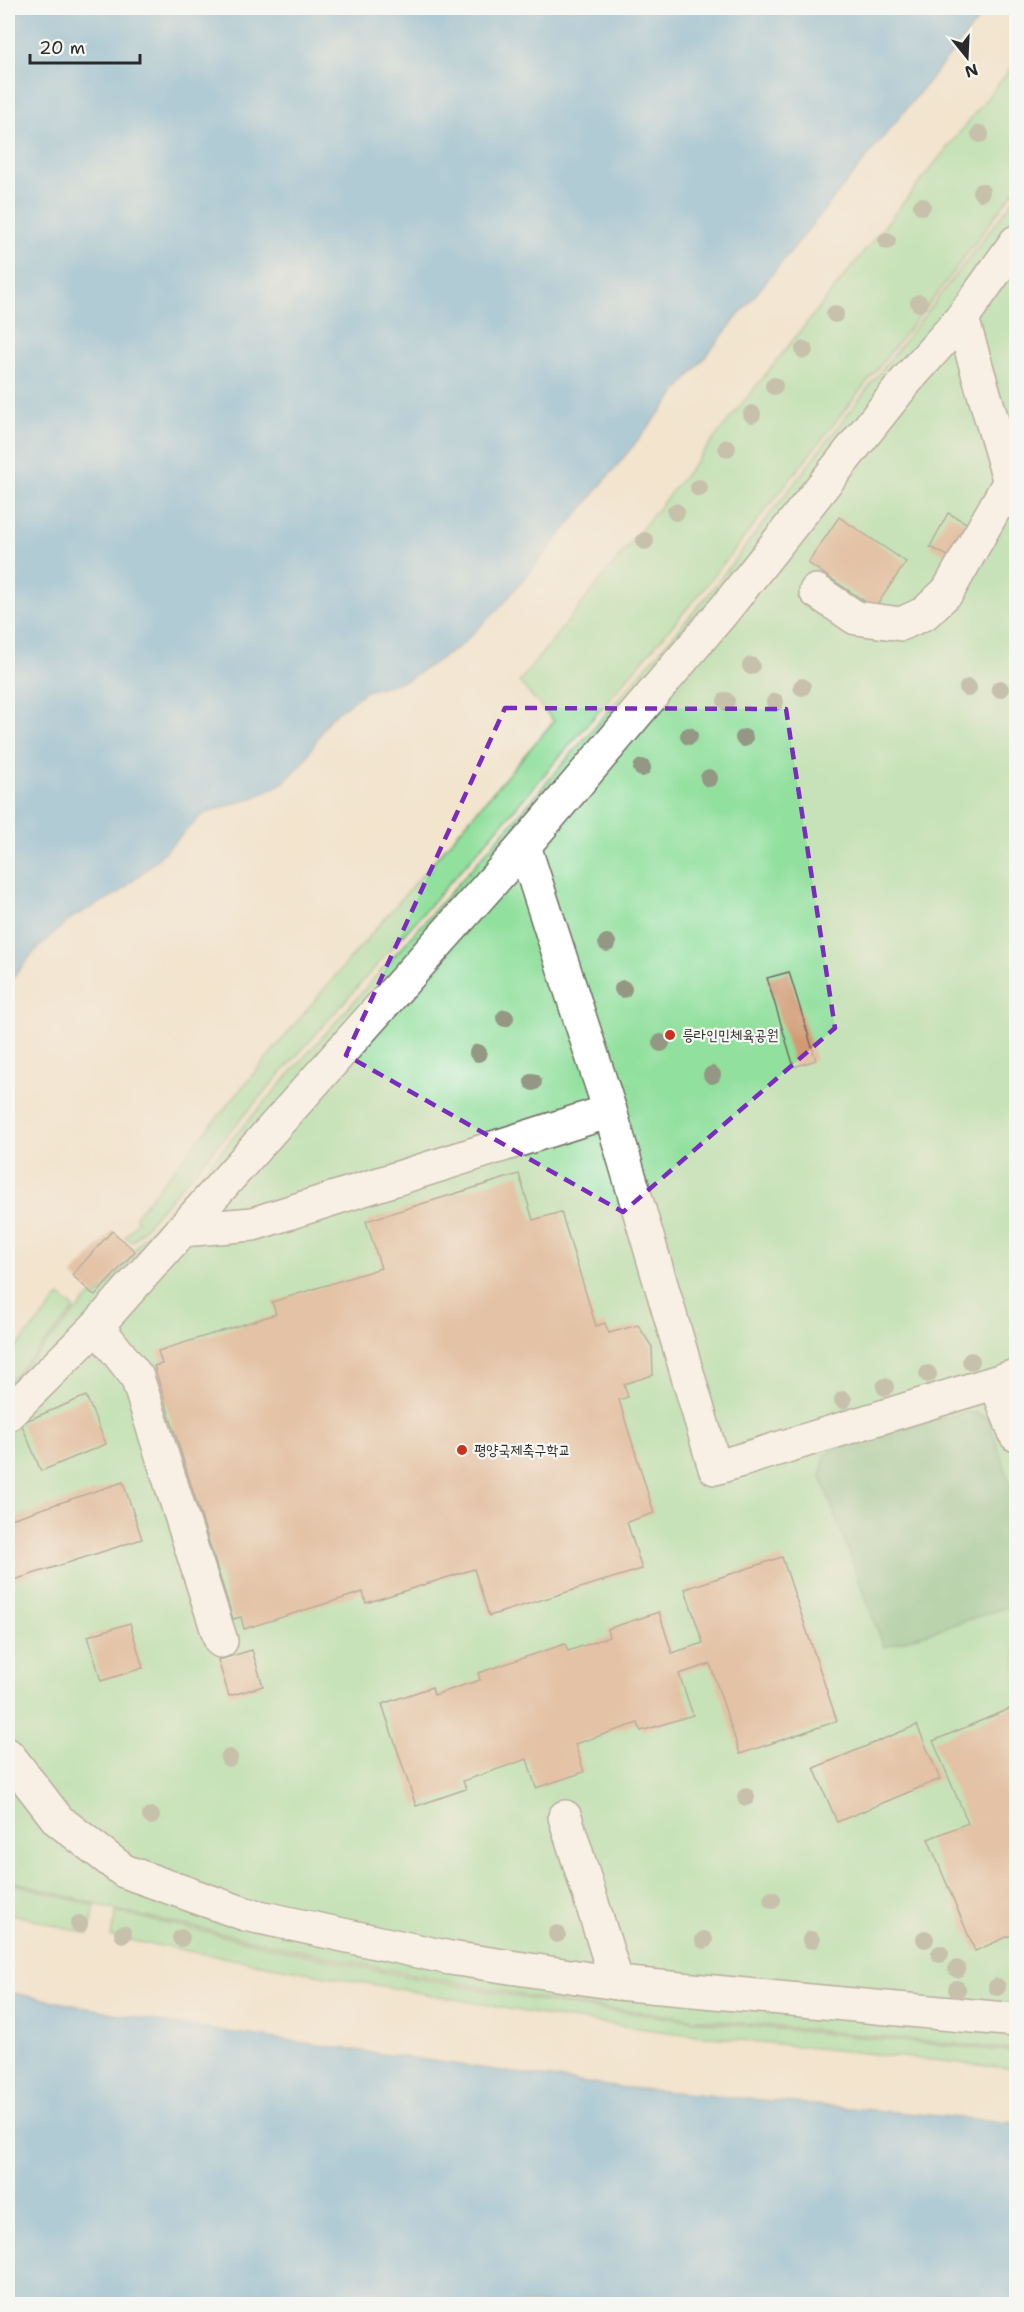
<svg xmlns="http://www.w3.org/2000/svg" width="1024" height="2312" font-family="'Shantell Sans','Poor Story',sans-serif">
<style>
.green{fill:#92e09e;stroke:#5e8664;stroke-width:1.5}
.forest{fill:#75be85;stroke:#507458;stroke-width:1.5}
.water{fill:#64addc;stroke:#486c84;stroke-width:1.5}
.building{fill:#d19a73}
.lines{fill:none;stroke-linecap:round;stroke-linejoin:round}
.minor-casing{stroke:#716c64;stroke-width:36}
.minor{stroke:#fff;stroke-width:33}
.tree{fill:#939784}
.marked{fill:none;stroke:#7b2cbf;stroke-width:4.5;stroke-dasharray:12 8;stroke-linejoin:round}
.poi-dot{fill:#c8321e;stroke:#f6f6f2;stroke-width:2}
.labels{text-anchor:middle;stroke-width:4.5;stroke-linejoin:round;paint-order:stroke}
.poi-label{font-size:15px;fill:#2b2b2b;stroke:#f6f6f2;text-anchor:start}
</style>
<rect width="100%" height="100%" fill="#f6f6f2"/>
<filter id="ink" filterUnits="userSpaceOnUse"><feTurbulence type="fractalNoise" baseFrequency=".0167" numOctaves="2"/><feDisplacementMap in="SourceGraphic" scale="12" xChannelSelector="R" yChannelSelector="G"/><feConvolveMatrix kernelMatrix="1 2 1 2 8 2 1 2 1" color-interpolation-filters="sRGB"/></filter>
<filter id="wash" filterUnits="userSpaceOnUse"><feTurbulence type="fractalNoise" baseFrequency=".008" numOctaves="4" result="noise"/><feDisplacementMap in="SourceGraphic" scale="24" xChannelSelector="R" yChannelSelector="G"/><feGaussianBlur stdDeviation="1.35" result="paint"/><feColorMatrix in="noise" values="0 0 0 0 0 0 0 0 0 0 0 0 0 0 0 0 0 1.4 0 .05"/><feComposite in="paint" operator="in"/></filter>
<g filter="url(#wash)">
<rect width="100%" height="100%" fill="#f2e4cd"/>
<g class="green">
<polygon points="1016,62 1016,188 939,291 697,597 506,819 132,1242 125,1237 138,1221 135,1216 331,981 554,721 519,682"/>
<polygon points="1016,197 1016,2050 688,2018 558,2002 374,1967 116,1910 8,1880 8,1385 91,1295 95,1298 138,1251 135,1248 512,823 702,602"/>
<polygon points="60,1296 75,1309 8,1383 8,1357"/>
<polygon points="8,1882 95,1906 89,1934 8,1913"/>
<polygon points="116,1912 374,1970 557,2004 687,2020 1016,2052 1016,2069 684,2034 548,2016 111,1937"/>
</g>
<polygon class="forest" points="962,1413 976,1413 988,1418 1016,1500 1016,1604 884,1647 821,1477 825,1455 847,1442"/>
<g class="water">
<polygon points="8,8 988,8 585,505 503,604 459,647 407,680 366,691 329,719 303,763 283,783 255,797 203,814 151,865 119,893 73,917 53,934 31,955 8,984"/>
<polygon points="8,1992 159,2022 607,2086 1016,2123 1016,2304 8,2304"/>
</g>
<g id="blocks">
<g class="building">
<polygon points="948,513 972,526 954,559 930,547"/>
<polygon points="839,517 906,562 875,608 808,563"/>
<polygon points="789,972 816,1060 794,1067 767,978"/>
<polygon points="519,1174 533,1220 561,1212 596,1326 605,1323 609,1333 638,1325 652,1347 653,1375 624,1384 628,1397 619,1400 654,1513 627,1522 642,1569 489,1616 474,1569 366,1603 363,1592 244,1629 241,1617 233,1619 154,1366 162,1364 158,1351 276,1314 272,1302 381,1268 366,1221"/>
<polygon points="112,1231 135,1251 95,1296 72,1275"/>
<polygon points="86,1396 106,1444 41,1471 21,1423"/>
<polygon points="123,1482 142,1539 8,1582 8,1520"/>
<polygon points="782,1557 837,1721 740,1754 710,1664 679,1674 693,1715 641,1731 638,1723 575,1744 584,1772 536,1788 527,1759 463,1781 466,1789 416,1806 382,1704 432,1687 434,1695 480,1680 478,1673 565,1644 568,1651 609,1637 607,1629 659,1612 672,1653 703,1643 685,1589"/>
<polygon points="130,1623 143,1668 101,1681 88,1636"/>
<polygon points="252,1650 263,1686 229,1696 218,1660"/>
<polygon points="1016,1706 1016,1933 975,1951 928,1839 968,1823 933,1741"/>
<polygon points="917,1725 940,1779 837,1822 814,1768"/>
</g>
</g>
</g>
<g filter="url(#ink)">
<use href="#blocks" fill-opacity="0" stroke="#716c64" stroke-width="1.5"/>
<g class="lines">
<defs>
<g id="minor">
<polyline points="1016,242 962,318 1016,503"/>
<polyline points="816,591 856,618 901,624 925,613 948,591 1010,481"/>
<polyline points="524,846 610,1111 715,1468 1016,1376"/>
<polyline points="182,1230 253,1224 610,1111"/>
<polyline points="97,1326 137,1377 221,1641"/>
<polyline points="996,1383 1016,1435"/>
<polyline points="8,1414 97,1326 524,846 725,609 906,381 962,318"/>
<polyline points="8,1755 58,1820 124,1871 245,1914 450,1958 617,1983 1016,2020"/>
<polyline points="565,1817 617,1983"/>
</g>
</defs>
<use href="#minor" class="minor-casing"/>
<use href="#minor" class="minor"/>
</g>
<g class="tree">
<circle cx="980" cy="134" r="9"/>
<circle cx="981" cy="192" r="9"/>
<circle cx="922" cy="206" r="9"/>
<circle cx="887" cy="241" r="9"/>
<circle cx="919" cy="303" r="9"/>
<circle cx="835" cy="314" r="9"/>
<circle cx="804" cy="350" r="9"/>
<circle cx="774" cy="386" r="9"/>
<circle cx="752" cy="414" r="9"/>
<circle cx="727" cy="448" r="9"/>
<circle cx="699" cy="488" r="9"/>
<circle cx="676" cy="512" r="9"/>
<circle cx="645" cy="541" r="9"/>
<circle cx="751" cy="666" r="9"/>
<circle cx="802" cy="687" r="9"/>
<circle cx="968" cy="688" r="9"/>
<circle cx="1000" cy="689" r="9"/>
<circle cx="726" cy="701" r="9"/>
<circle cx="775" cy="702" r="9"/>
<circle cx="689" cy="736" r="9"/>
<circle cx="744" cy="738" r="9"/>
<circle cx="642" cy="768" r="9"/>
<circle cx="709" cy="778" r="9"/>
<circle cx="607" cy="943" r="9"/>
<circle cx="623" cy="989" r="9"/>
<circle cx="505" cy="1018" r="9"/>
<circle cx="661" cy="1043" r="9"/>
<circle cx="478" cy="1053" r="9"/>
<circle cx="712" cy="1075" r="9"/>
<circle cx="533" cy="1082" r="9"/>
<circle cx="971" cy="1361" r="9"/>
<circle cx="928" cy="1374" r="9"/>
<circle cx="885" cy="1387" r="9"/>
<circle cx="843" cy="1400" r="9"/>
<circle cx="229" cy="1758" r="9"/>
<circle cx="746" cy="1797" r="9"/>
<circle cx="151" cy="1816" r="9"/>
<circle cx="772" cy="1900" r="9"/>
<circle cx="79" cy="1924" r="9"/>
<circle cx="123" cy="1934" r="9"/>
<circle cx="557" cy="1934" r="9"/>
<circle cx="181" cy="1938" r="9"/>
<circle cx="925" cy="1939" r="9"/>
<circle cx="704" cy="1940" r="9"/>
<circle cx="811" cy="1940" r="9"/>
<circle cx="940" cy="1954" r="9"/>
<circle cx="957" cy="1969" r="9"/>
<circle cx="997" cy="1987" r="9"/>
<circle cx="957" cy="1989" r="9"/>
</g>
</g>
<path d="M0 0H1024V2312H0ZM505,708L786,709L835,1028L623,1212L346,1055Z" fill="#f2e4cd" fill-opacity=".55" fill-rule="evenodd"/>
<path class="marked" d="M505,708L786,709L835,1028L623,1212L346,1055Z"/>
<g class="poi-dot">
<circle cx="670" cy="1035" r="6"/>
<circle cx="462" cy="1450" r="6"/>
</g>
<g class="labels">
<g class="poi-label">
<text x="682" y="1040">릉라인민체육공원</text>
<text x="474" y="1455">평양국제축구학교</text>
</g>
</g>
<rect width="1024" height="2312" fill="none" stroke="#f6f6f2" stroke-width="30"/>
<g transform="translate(967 57) rotate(162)" stroke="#f6f6f2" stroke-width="4.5" paint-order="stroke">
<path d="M0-4.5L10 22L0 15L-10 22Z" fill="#2b2b2b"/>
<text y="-9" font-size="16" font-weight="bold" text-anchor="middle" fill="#2b2b2b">N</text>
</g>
<path d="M30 54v9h110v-9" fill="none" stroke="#2b2b2b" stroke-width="3"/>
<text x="39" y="54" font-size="18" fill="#2b2b2b" stroke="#f6f6f2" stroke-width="4.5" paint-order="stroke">20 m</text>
</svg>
